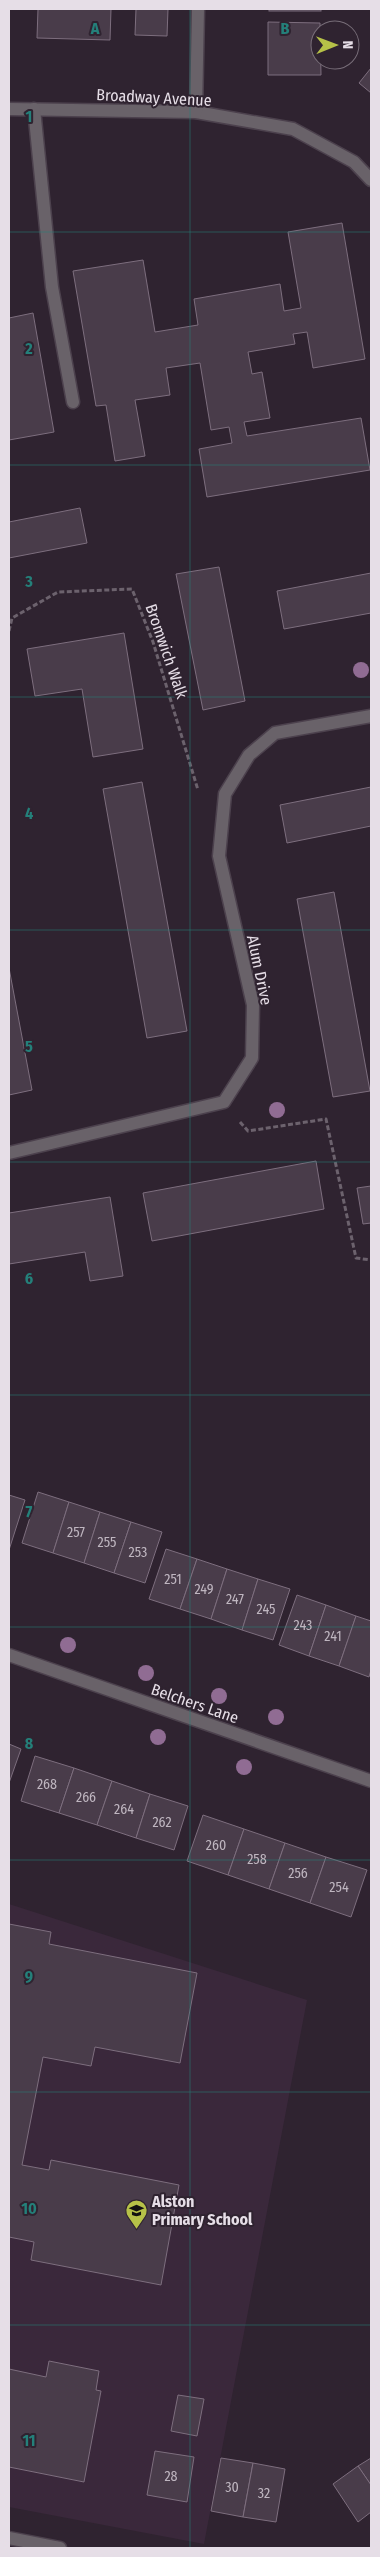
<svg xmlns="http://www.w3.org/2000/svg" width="380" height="2557" font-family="'Fira Sans Condensed',sans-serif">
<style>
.built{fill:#3a283b}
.building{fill:#493c4a;stroke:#7d6e7e}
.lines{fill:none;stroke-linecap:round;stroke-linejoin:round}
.minor-casing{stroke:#4c414d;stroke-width:15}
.path{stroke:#6c626d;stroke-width:3;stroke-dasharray:5 2.5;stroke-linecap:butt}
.minor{stroke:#696269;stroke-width:12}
.tree{fill:#906c93}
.grid{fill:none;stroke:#24807a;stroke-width:1;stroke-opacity:0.55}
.labels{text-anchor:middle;stroke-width:4;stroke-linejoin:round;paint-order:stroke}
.number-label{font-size:14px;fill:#bfb6c0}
.street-label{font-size:16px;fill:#e6dee7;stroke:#2f2330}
.poi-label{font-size:16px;font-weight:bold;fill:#e6dee7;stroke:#2f2330;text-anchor:start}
.grid-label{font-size:16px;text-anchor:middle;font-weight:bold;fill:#24807a;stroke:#2f2330;stroke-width:4;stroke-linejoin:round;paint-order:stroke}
</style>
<rect width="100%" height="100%" fill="#2f2330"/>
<polygon class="built" points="9,1904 307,2000 204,2544 9,2507"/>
<g class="building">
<polygon points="38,9 111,9 110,40 37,38"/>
<polygon points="136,9 168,9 167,36 135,35"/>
<rect x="269" y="9" width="52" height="2"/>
<polygon points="268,22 320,23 321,75 268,75"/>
<polygon points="371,68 371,93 359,83"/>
<polygon points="342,223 365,359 313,368 307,332 293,334 295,344 248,352 252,374 262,372 270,418 244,422 247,436 361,418 370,470 207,497 199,449 232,443 229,427 211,430 200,363 166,368 170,395 135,400 145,456 115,461 106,405 96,406 73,271 143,260 155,332 198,325 194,299 280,284 284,311 301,308 288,232"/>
<polygon points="33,313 54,432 9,440 9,318"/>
<polygon points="80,508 87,543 9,558 9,522"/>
<polygon points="219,567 245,701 203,710 176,574"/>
<polygon points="371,573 371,613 284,629 277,591"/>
<polygon points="124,633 143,749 93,757 82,689 35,696 27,649"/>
<polygon points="142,782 187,1031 147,1038 103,789"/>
<polygon points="371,787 371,826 287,843 280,805"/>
<polygon points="334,892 370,1091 333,1097 297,899"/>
<polygon points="9,968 32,1090 9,1095"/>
<polygon points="316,1161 324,1209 152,1241 143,1193"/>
<polygon points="371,1186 371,1223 363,1224 357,1188"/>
<polygon points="110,1197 123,1276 90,1281 85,1252 9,1264 9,1213"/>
<polygon points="38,1492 69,1502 53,1553 22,1543"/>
<polygon points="9,1495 25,1500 9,1550"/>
<polygon points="69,1502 100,1512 84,1563 53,1553"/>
<polygon points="100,1512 131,1522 114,1573 84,1563"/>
<polygon points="131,1522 162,1532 145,1583 114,1573"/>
<polygon points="166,1549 197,1559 180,1609 149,1599"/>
<polygon points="197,1559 227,1569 211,1619 180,1609"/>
<polygon points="227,1569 258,1579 242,1630 211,1619"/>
<polygon points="258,1579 290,1589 273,1640 242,1630"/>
<polygon points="297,1595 326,1605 309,1656 279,1645"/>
<polygon points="326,1605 356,1616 339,1666 309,1656"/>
<polygon points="356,1616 371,1621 371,1670 369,1677 339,1666"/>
<polygon points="9,1744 21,1749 9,1783"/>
<polygon points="35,1756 74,1768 59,1813 21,1801"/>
<polygon points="74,1768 112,1781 97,1825 59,1813"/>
<polygon points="112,1781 150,1794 136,1838 97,1825"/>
<polygon points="150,1794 188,1806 174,1850 136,1838"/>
<polygon points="203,1815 244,1829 228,1875 187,1861"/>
<polygon points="244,1829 285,1843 269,1889 228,1875"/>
<polygon points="285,1843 326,1857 310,1903 269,1889"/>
<polygon points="326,1857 367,1870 351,1917 310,1903"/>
<polygon points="9,1924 51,1932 49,1944 197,1973 180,2063 95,2047 91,2066 43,2057 22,2165 49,2170 51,2160 179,2185 161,2285 31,2260 34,2242 9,2237"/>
<polygon points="49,2361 99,2371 96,2390 101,2391 84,2482 9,2467 9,2369 46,2377"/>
<polygon points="178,2395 204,2399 197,2436 171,2431"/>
<polygon points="155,2451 194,2457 187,2502 147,2495"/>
<polygon points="221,2458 253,2463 243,2517 211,2511"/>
<polygon points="371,2458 371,2485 358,2466"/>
<polygon points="253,2463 285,2469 276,2522 243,2517"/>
<polygon points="358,2466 371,2485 371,2512 358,2522 333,2484"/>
</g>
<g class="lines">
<defs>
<g id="minor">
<polyline points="9,109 196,112 293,129 354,162 371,180"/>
<polyline points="34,109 52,287 73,402"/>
<polyline points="196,112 198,9"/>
<polyline points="9,1153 224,1102 252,1058 253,1005 219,856 225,794 249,755 275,733 371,716"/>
<polyline points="9,1655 371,1781"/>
<polyline points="9,2538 60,2548"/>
</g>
</defs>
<use href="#minor" class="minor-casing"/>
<g class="path">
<polyline points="9,631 12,618 58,592 132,589 153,642 198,790"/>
<polyline points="240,1122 248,1131 326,1119 356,1258 371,1260"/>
</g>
<use href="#minor" class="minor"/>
</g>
<g class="tree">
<circle cx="361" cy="670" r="8"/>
<circle cx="277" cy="1110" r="8"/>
<circle cx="68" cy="1645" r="8"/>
<circle cx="146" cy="1673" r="8"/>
<circle cx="219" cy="1696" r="8"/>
<circle cx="276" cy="1717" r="8"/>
<circle cx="158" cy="1737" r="8"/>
<circle cx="244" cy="1767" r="8"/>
</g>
<path class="grid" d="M190,9V2548M9,232H371M9,465H371M9,697H371M9,930H371M9,1162H371M9,1395H371M9,1627H371M9,1860H371M9,2092H371M9,2325H371"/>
<defs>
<symbol id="school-pin" viewBox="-11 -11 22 30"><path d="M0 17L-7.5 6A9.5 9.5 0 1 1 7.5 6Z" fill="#b6c148" stroke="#2f2330"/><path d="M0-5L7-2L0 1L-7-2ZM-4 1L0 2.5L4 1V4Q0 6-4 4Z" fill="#111"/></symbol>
</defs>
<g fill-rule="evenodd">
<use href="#school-pin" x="124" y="2198" width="25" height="34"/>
</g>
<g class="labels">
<g class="number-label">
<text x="76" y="1537">257</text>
<text x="107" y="1547">255</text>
<text x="138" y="1557">253</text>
<text x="173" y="1584">251</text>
<text x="204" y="1594">249</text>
<text x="235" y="1604">247</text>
<text x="266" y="1614">245</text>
<text x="303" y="1630">243</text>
<text x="333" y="1641">241</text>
<text x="47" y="1789">268</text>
<text x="86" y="1802">266</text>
<text x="124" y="1814">264</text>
<text x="162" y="1827">262</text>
<text x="216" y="1850">260</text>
<text x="257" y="1864">258</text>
<text x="298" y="1878">256</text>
<text x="339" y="1892">254</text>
<text x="171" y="2481">28</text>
<text x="232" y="2492">30</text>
<text x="264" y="2498">32</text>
</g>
<g class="street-label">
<text transform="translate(154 97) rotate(3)" y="6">Broadway Avenue</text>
<text transform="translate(167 651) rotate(71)" y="6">Bromwich Walk</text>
<text transform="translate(260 970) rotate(78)" y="6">Alum Drive</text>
<text transform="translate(195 1703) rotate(19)" y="6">Belchers Lane</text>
</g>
<g class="poi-label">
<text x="152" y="2207">Alston<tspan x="152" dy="18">Primary School</tspan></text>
</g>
</g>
<g class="grid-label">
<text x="95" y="34">A</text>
<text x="285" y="34">B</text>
<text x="29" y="122">1</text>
<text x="29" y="354">2</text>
<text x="29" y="587">3</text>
<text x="29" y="819">4</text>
<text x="29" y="1052">5</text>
<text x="29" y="1284">6</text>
<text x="29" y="1517">7</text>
<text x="29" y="1749">8</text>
<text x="29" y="1982">9</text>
<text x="29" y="2214">10</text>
<text x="29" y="2446">11</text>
</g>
<rect width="380" height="2557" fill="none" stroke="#e6dee7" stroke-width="20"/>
<g transform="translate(335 45) rotate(89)"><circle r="24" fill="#2f2330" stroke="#786e79"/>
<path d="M0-4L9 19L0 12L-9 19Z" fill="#b6c148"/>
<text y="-8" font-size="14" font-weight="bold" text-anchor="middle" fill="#e6dee7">N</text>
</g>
</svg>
